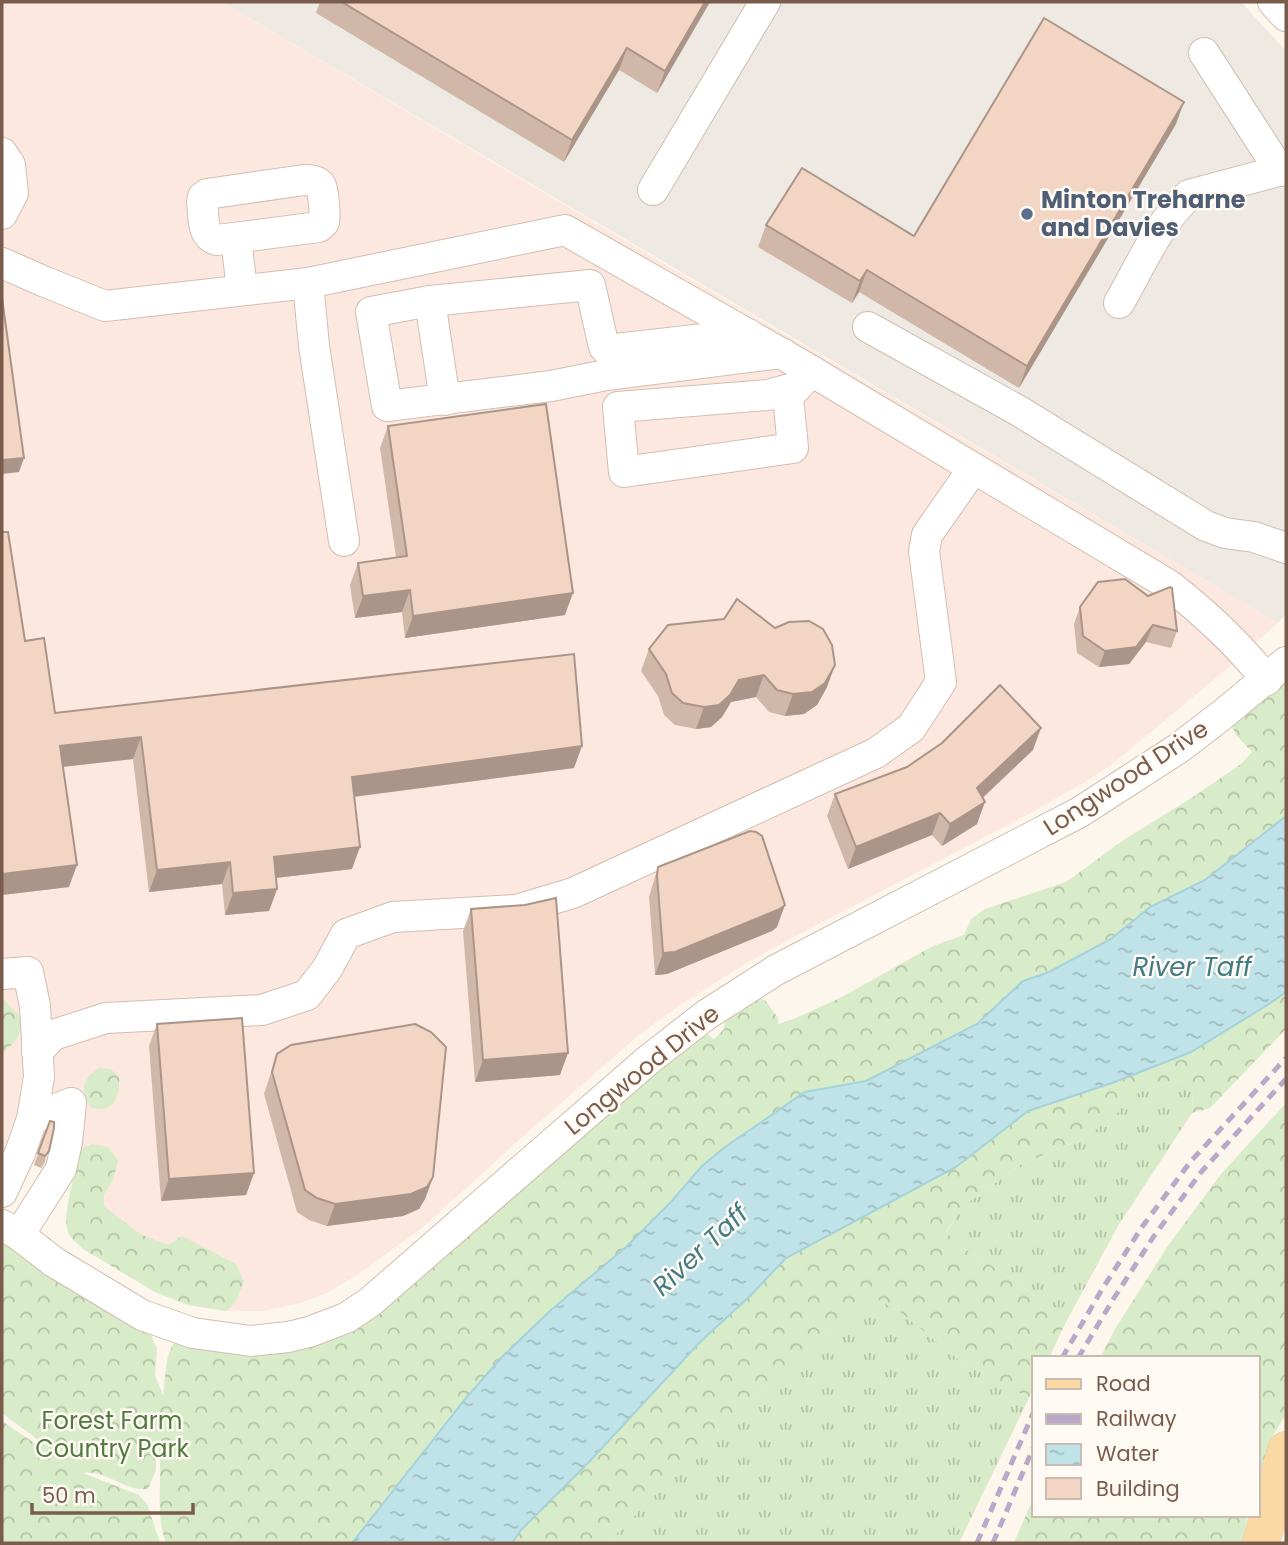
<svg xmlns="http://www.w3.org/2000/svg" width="1288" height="1545" font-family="Poppins,sans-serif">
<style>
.commercial{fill:#fde8e0}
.industrial{fill:#efe9e4}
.grass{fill:url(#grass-tufts)}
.forest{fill:url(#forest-crowns)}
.water{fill:url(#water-ripples);stroke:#a5d3da;stroke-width:2}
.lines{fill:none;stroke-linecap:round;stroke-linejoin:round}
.minor-casing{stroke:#d1beb0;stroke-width:32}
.major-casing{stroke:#dad1cd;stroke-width:38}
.minor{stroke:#fff;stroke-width:30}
.major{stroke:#fbd9a5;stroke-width:37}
.rail{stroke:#b9a8c9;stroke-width:5;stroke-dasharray:10 7;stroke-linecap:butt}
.wall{fill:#d1b7a8}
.shaded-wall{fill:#aa9588}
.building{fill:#f3d5c3;stroke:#aa9588;stroke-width:2}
.service-dot{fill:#5c6f8a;stroke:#fffaf3;stroke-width:2.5}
.labels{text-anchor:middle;stroke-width:5;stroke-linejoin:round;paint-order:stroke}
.service-label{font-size:24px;font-weight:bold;fill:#4e5e75;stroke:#fffaf3;text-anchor:start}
.street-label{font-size:24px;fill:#7a5c4d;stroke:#fffaf3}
.park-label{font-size:24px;fill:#537a41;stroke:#fffaf3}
.water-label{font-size:26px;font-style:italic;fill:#437c86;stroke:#fffaf3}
</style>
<defs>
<pattern id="grass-tufts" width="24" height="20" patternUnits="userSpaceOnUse" patternTransform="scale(1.75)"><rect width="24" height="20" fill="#d8ecc9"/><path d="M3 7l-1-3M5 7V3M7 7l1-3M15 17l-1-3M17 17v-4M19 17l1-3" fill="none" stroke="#b4c2a5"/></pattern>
<pattern id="forest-crowns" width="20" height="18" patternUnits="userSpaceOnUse" patternTransform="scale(1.75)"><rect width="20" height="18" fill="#d8ecc9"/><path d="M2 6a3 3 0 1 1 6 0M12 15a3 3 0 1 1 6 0" fill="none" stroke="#b4c2a5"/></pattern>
<pattern id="water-ripples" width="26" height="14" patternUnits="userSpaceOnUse" patternTransform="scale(1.75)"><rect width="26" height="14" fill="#bfe3e8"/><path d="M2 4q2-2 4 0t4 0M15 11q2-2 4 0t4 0" fill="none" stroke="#a0bbbe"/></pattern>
</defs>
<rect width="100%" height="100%" fill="#fdf6ec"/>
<polygon class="commercial" points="2,2 222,2 651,256 1278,623 1222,673 1111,765 1090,779 1029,814 792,938 748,962 677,1007 640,1034 519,1140 422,1228 360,1273 327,1293 301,1303 262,1311 226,1311 188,1305 155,1292 83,1249 68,1232 67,1214 75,1175 50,1165 47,1170 30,1163 2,1157"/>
<polygon class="industrial" points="222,2 1241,2 1286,51 1286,575 1284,577 1286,580 1286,614 1278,623"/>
<g class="grass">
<polygon points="1176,1079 1193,1087 1192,1113 1118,1226 1066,1322 1016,1281 957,1244 946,1233 963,1206 1020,1165 1080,1140 1112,1118 1135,1094"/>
<polygon points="873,1296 900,1312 962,1362 1029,1398 959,1543 607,1543 736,1413 831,1329"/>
</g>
<g class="forest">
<path d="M1286,679V821L1266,840L1146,921L1000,1015L903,1073L741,1136L725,1147L702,1166L391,1543H166C154,1512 164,1477 158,1444L156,1453V1470L148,1489C125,1492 105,1469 83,1473L139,1495L147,1504L160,1543H2V1421L40,1447L37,1439L2,1413V1237L135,1320L151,1335L157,1349L155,1375L163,1395C166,1378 164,1352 177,1340L317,1343L351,1334L355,1331L358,1316L701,1029L714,1039L724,1029L725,1011L750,997L765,1000L778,1018V1024L796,1018L840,998L933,946L964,935L971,919L985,909L1066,882L1125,839L1193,797L1241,764L1252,752L1236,735L1231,723Z"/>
<polygon points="1286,974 1286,1029 1210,1108 1192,1113 1193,1087 1176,1079 1135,1094 1112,1118 1080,1140 1020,1165 963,1206 946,1232 957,1244 1016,1281 1066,1322 1049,1358 1034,1358 1034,1387 1029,1398 962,1362 900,1312 873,1297 831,1329 736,1413 607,1543 477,1543 676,1335 939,1147"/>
<path d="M2,1000H4L20,1016C22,1037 17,1040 2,1054Z"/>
<path d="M99,1068L110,1069L119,1076C120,1096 115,1114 91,1108C80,1091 81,1079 99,1068Z"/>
<polygon points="1286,1103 1286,1414 1272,1437 1258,1479 1258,1358 1100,1358 1115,1329 1167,1247 1221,1174"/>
<path d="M92,1144L108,1147L118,1160L114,1178L104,1195V1206L140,1234L168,1245L182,1236L236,1264L244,1281L236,1302L226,1311L188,1305L155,1292L83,1249C78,1244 71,1239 68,1232C61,1214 77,1169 81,1149Z"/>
<polygon points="1034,1496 1034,1515 1248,1515 1242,1543 1014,1543"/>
</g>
<polygon class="water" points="1286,816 1286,992 1269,1004 1191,1052 1112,1083 1028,1111 956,1167 786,1258 749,1297 700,1342 589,1462 521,1530 512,1543 352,1543 466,1398 502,1357 551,1310 626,1247 670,1203 702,1166 725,1147 805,1092 866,1081 977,1024 1023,981 1049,972 1111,939 1150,907 1205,880"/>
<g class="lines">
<defs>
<g id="minor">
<polyline points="1273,2 1286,16"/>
<polyline points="1204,53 1280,171"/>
<polyline points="2,153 10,165 13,193 2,214"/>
<path d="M304,180C310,180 318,180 321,186C323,190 326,218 324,222C323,224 321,225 319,227L217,240C201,236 204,216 202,202L203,197L207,194Z"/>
<polyline points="653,190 765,2"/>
<polyline points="236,239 242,289"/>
<path d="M2,263L43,281L105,306L308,283L565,230L798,363L1169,585C1205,613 1238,644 1267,680"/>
<polyline points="308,283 314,346 344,541"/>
<polyline points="430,301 371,312 387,406 551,386 606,375 782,353"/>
<path d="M1119,303C1140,267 1158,223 1189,195L1286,169"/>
<polyline points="868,327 1019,411 1206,526 1225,533 1254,537 1286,548"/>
<polyline points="797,387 768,395 618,407 624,472 793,448 788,396 812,371"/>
<polyline points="445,400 430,301 590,285 604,347 607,350 748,334"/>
<polyline points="2,974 28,972 35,1006 39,1077 32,1119 20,1153 2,1192"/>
<polyline points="37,1052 53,1035 106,1018 262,1010 307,995 327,969 346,934 393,917 516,910 573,893 876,753 911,728 941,682 924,551 927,535 973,469"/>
<polyline points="2,1225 19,1235 54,1262 142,1315 193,1333 251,1341 288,1337 309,1332 346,1318 370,1302 647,1061 706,1015 776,970 1080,812 1179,748 1222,715 1286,662"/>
<polyline points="19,1235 61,1169 67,1142 71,1103 32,1119"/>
</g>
<polyline id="major" points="1261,1543 1286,1450"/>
</defs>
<use href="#minor" class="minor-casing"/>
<use href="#major" class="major-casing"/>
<use href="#minor" class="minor"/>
<use href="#major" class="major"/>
<g class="rail">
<polyline points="1062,1358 1101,1291 1142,1227 1191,1161 1286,1058"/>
<polyline points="1078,1358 1114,1298 1154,1236 1202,1171 1286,1079"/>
<polyline points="977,1543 1034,1411"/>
<polyline points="993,1543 1034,1446"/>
</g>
</g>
<g class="wall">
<polygon points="320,2 710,2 657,93 619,70 564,162 316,13"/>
<polygon points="1176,124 1019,388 859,292 852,303 758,247 766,225 914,236"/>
<polygon points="388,426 565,615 405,638 402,612 355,618 350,585 358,563 396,557 380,448"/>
<polygon points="2,532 25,641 55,713 574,768 354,797 352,869 276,878 277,889 269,911 225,915 222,884 149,892 133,759 63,767 69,887 2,895"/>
<polygon points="1080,607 1177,631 1171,648 1146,642 1129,664 1099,667 1077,653 1074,624"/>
<polygon points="649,649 827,687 817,705 804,714 785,716 769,712 756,697 731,702 722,717 711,727 696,729 675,725 664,715 658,696 641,671"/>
<polygon points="1033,750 983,798 977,824 942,846 932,835 848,869 827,816 835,794"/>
<polygon points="658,867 777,927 772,931 667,974 655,975 649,897"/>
<polygon points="471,909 560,1075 475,1082 463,931"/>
<polygon points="157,1024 254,1173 246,1195 161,1201 149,1046"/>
<polygon points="277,1054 433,1177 425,1199 419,1209 403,1216 327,1226 309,1220 297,1212 264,1094"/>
<polygon points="50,1121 45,1162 41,1168 34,1165"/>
</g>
<g class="shaded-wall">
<polygon points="705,2 710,2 657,93 665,71"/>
<polygon points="627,48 619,70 564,162 572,140"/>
<polygon points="1184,102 1176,124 1019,388 1027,366"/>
<polygon points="867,270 859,292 852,303 860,281"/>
<polygon points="24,458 19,472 2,474 2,460"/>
<polygon points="410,590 402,612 355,618 363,596"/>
<polygon points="573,593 565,615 405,638 413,616"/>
<polygon points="1153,625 1146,642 1129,664 1099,667 1105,651"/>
<polygon points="835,665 827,687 817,705 804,714 785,716 793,694"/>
<polygon points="764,675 756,697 731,702 722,717 711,727 696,729 704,707 739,680"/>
<polygon points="1041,728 1033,750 969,810 977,788"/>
<polygon points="141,737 133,759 52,768 60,746"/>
<polygon points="582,746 574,768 344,798 352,777"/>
<polygon points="985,802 977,824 942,846 950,824"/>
<polygon points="940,813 932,835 848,869 856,847"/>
<polygon points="360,847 352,869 266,879 274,857"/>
<polygon points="230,862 222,884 149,892 157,870"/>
<polygon points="77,865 69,887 2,895 2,874"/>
<polygon points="277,889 269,911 225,915 233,893"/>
<polygon points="785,905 777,927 772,931 667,974 655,975 663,953"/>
<polygon points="568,1053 560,1075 475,1082 483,1060"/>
<polygon points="254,1173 246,1195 161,1201 169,1179"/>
<polygon points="433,1177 425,1199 419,1209 403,1216 327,1226 335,1204"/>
</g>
<g class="building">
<polygon points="342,2 705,2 665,71 627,48 572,140"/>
<polygon points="1044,18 1184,102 1027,366 867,270 860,281 766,225 802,168 914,236"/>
<polygon points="2,298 24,458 2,460"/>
<polygon points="546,404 573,593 413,616 410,590 363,596 358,563 407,556 388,426"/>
<polygon points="2,532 8,532 25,641 44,638 55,713 574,654 582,746 352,777 360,847 274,857 277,889 233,893 230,862 157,870 141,737 60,746 77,865 2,874"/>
<polygon points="1125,579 1148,596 1170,587 1172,588 1177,631 1153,625 1136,647 1105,651 1083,636 1080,607 1098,582"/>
<polygon points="737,599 775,628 789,622 809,621 823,629 832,645 835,665 825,683 812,692 793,694 777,690 764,675 739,680 730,695 719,705 704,707 683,703 672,693 666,674 649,649 668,625 724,619"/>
<polygon points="1000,685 1041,728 977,788 985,802 950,824 940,813 856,847 835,794 907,767 942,743"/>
<polygon points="750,831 756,832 762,836 785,905 780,909 675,952 663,953 657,875 658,867"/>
<polygon points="556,898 568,1053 483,1060 471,909 525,905"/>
<polygon points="242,1018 254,1173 169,1179 157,1024"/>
<polygon points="415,1024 431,1032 446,1047 433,1177 427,1187 411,1194 335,1204 317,1198 305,1190 272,1072 277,1054 291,1045"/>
<polygon points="50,1121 54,1122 54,1128 49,1151 45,1156 38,1153"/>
</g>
<circle class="service-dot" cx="1027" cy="214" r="7"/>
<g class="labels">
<g class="service-label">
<text x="1041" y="208">Minton Treharne<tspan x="1041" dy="28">and Davies</tspan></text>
</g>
<g class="street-label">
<text transform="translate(1126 778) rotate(-33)" y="8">Longwood Drive</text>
<text transform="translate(642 1070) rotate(-39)" y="8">Longwood Drive</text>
</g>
<g class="park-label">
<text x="112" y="1429">Forest Farm<tspan x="112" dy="28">Country Park</tspan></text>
</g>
<g class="water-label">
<text x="1192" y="976">River Taff</text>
<text transform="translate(700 1250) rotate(-43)" y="9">River Taff</text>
</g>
</g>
<rect width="1288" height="1545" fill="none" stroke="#7a5c4d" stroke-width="7"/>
<rect x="1032" y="1356" width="228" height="161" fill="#fffaf3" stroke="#cabbb1" stroke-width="2"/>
<rect x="1046" y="1379" width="35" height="10" fill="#fbd9a5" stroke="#cabbb1" stroke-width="2"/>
<text x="1096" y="1391" font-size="21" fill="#7a5c4d">Road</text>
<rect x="1046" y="1414" width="35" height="10" fill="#b9a8c9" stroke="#cabbb1" stroke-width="2"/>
<text x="1096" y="1426" font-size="21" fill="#7a5c4d">Railway</text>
<rect x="1046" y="1444" width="35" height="21" fill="url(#water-ripples)" stroke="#cabbb1" stroke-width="2"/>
<text x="1096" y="1461" font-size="21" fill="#7a5c4d">Water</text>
<rect x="1046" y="1478" width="35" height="21" fill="#f3d5c3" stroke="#cabbb1" stroke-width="2"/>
<text x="1096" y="1496" font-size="21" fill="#7a5c4d">Building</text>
<path d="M32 1503v10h161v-10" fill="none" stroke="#7a5c4d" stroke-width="3.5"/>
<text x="42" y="1503" font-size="21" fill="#7a5c4d" stroke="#fffaf3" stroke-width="5" paint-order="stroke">50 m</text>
</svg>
